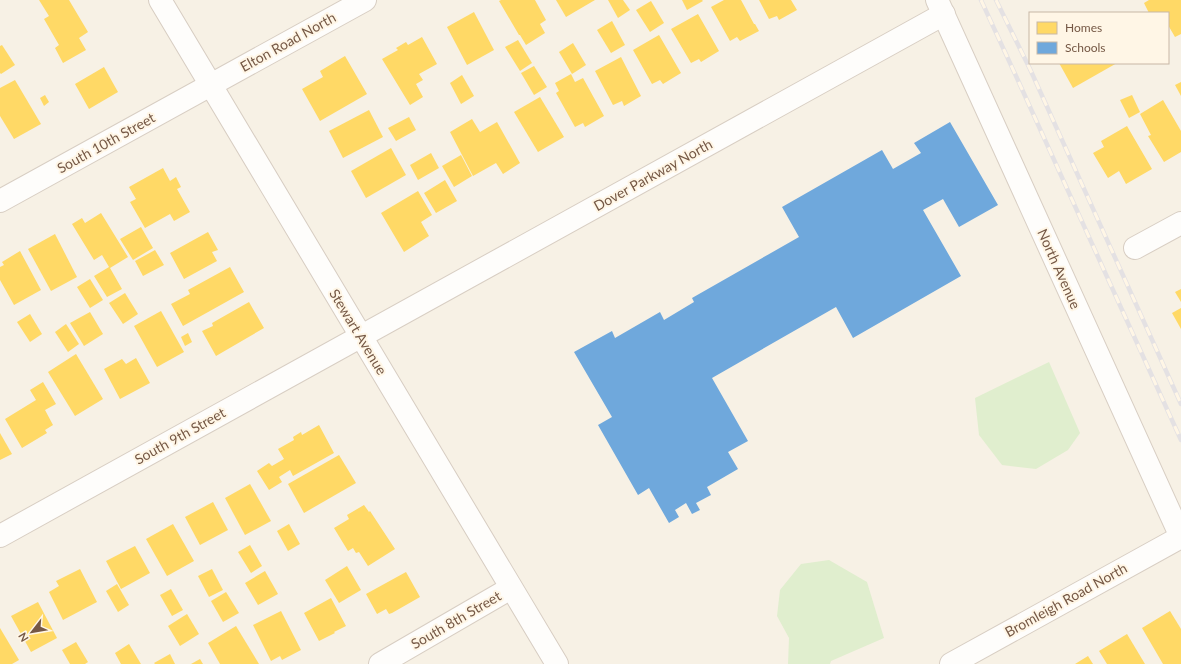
<svg xmlns="http://www.w3.org/2000/svg" width="1181" height="664" font-family="Lato,sans-serif">
<style>
.green{fill:#e0eece}
.homes{fill:#ffd966}
.schools{fill:#6fa8dc}
.lines{fill:none;stroke-linecap:round;stroke-linejoin:round}
.minor-casing{stroke:#d8cec3;stroke-width:24}
.secondary-casing{stroke:#d7cdc2;stroke-width:24}
.minor{stroke:#fefdfb;stroke-width:22}
.secondary{stroke:#fefdfb;stroke-width:22}
.rail-casing{stroke:#e4e1e3;stroke-width:4.5}
.rail{stroke:#fff6e6;stroke-width:3;stroke-dasharray:9;stroke-linecap:butt}
.labels{text-anchor:middle;stroke-width:4;stroke-linejoin:round;paint-order:stroke}
.street-label{font-size:14px;fill:#755845;stroke:#fff6e6}
</style>
<rect width="100%" height="100%" fill="#f7f1e5"/>
<g class="green">
<polygon points="1049,362 1080,433 1068,450 1036,469 1002,465 979,435 975,398"/>
<polygon points="829,560 867,582 884,638 831,661 830,664 788,664 789,638 777,616 780,590 801,564"/>
</g>
<g class="homes">
<polygon points="39,0 69,0 88,32 79,38 86,50 63,63 55,48 59,45 44,19 49,16"/>
<polygon points="501,0 535,0 546,20 540,24 545,33 526,45 520,35 519,35 499,1"/>
<polygon points="556,0 595,0 566,17"/>
<polygon points="608,0 623,0 630,10 618,18"/>
<polygon points="682,0 702,0 703,1 687,10"/>
<polygon points="724,0 741,0 754,24 755,24 759,31 740,41 737,37 730,41 711,7"/>
<polygon points="759,0 791,0 797,10 779,20 777,16 769,19"/>
<polygon points="1149,0 1181,0 1181,34 1175,37 1168,25 1168,13 1161,13 1161,12 1149,13 1144,3"/>
<polygon points="651,1 664,23 650,32 636,10"/>
<polygon points="474,12 494,50 467,65 447,27"/>
<polygon points="698,14 719,51 701,62 699,59 691,63 671,29"/>
<polygon points="612,21 625,45 611,53 597,30"/>
<polygon points="659,35 681,73 663,84 660,80 652,84 633,50"/>
<polygon points="422,37 437,64 419,74 423,80 416,84 423,97 410,105 382,59 398,50 396,48 406,42 408,45"/>
<polygon points="518,40 532,63 520,71 505,47"/>
<polygon points="573,43 586,65 572,74 559,52"/>
<polygon points="2,45 15,65 1,74 0,73 0,46"/>
<polygon points="345,56 367,94 320,121 302,89 323,77 320,71"/>
<polygon points="621,57 641,96 624,106 622,101 613,105 595,71"/>
<polygon points="1059,63 1117,63 1073,88"/>
<polygon points="534,66 547,87 534,95 521,73"/>
<polygon points="104,67 118,92 89,109 75,84"/>
<polygon points="571,74 575,82 583,78 604,116 585,127 583,123 575,127 556,93 559,91 555,83"/>
<polygon points="462,75 474,96 461,104 450,83"/>
<polygon points="15,80 41,124 14,139 0,116 0,88"/>
<polygon points="1181,82 1181,96 1175,85"/>
<polygon points="45,95 49,102 44,106 40,98"/>
<polygon points="1132,95 1140,112 1129,118 1120,100"/>
<polygon points="540,97 564,137 538,152 514,112"/>
<polygon points="1163,100 1181,131 1181,152 1164,162 1148,136 1151,135 1140,114"/>
<polygon points="369,110 383,137 343,158 329,131"/>
<polygon points="409,117 416,130 396,141 388,128"/>
<polygon points="472,119 480,132 497,122 520,163 503,174 496,163 473,176 450,132"/>
<polygon points="1127,126 1152,169 1126,184 1119,171 1108,178 1093,153 1104,147 1101,141"/>
<polygon points="391,148 406,175 366,198 351,171"/>
<polygon points="431,153 439,168 418,180 410,165"/>
<polygon points="461,155 472,176 454,187 442,166"/>
<polygon points="163,168 170,181 176,177 181,187 177,189 190,212 174,221 170,214 145,228 130,202 136,199 129,187"/>
<polygon points="445,180 457,201 436,213 424,193"/>
<polygon points="418,191 432,215 421,222 429,236 404,252 381,213"/>
<polygon points="101,213 128,257 110,268 122,289 107,297 94,276 109,267 102,255 94,260 72,224 82,218 85,223"/>
<polygon points="141,227 153,248 133,260 120,239"/>
<polygon points="208,232 218,250 212,252 217,261 184,279 170,253"/>
<polygon points="55,234 77,277 51,291 28,249"/>
<polygon points="155,250 164,265 143,276 135,261"/>
<polygon points="20,251 41,290 14,305 0,280 0,267 4,265 2,262"/>
<polygon points="230,267 244,292 183,326 171,304 190,294 188,290"/>
<polygon points="90,279 103,300 90,308 77,287"/>
<polygon points="1181,289 1181,302 1175,292"/>
<polygon points="125,293 138,314 123,324 109,303"/>
<polygon points="249,302 264,328 216,356 202,331 213,326 212,323"/>
<polygon points="1181,308 1181,329 1172,313"/>
<polygon points="161,311 184,352 157,367 134,326"/>
<polygon points="90,312 103,334 84,346 70,323"/>
<polygon points="30,314 42,334 30,342 17,322"/>
<polygon points="66,324 79,344 68,352 55,332"/>
<polygon points="188,333 192,342 185,346 181,337"/>
<polygon points="76,354 103,399 75,416 48,372"/>
<polygon points="136,358 150,383 120,399 104,369 122,359 126,364"/>
<polygon points="43,382 56,404 45,410 53,425 45,430 47,433 22,448 5,419 36,400 30,390"/>
<polygon points="319,425 334,453 293,476 290,470 279,477 282,482 269,490 257,471 269,463 272,466 284,459 278,449 294,440 293,437 301,432 302,435"/>
<polygon points="0,433 12,454 0,460"/>
<polygon points="339,455 356,483 304,513 288,484"/>
<polygon points="250,484 271,521 245,535 225,498"/>
<polygon points="213,502 228,530 200,545 185,517"/>
<polygon points="364,505 369,512 370,511 395,549 368,566 359,552 356,553 353,548 348,551 334,528 349,519 347,515"/>
<polygon points="173,524 194,561 167,576 146,539"/>
<polygon points="289,524 300,544 288,551 277,531"/>
<polygon points="250,545 262,566 251,573 238,552"/>
<polygon points="135,546 150,573 121,589 106,561"/>
<polygon points="347,566 361,590 339,603 325,580"/>
<polygon points="80,569 97,602 63,620 49,592 59,586 56,581"/>
<polygon points="212,569 223,590 209,597 198,576"/>
<polygon points="265,571 278,594 258,605 245,583"/>
<polygon points="406,572 420,597 392,613 389,614 386,609 377,614 366,594"/>
<polygon points="117,584 129,605 118,612 106,591"/>
<polygon points="171,589 183,610 172,616 160,595"/>
<polygon points="226,592 239,613 223,622 211,601"/>
<polygon points="331,598 346,626 334,632 335,633 319,641 304,613"/>
<polygon points="38,602 57,638 31,652 11,616"/>
<polygon points="281,611 301,650 282,660 280,656 271,661 253,625"/>
<polygon points="1170,611 1181,629 1181,664 1163,664 1142,628"/>
<polygon points="187,614 199,634 180,646 168,626"/>
<polygon points="236,626 259,664 220,664 208,643"/>
<polygon points="0,628 19,660 12,664 0,664"/>
<polygon points="1127,634 1145,664 1107,664 1099,651"/>
<polygon points="76,642 88,662 85,664 70,664 62,650"/>
<polygon points="129,644 141,664 121,664 115,653"/>
<polygon points="170,654 175,664 155,664 154,663"/>
<polygon points="1088,656 1093,664 1075,664"/>
<polygon points="200,659 203,664 191,664"/>
</g>
<polygon class="schools" points="950,122 998,205 959,227 943,199 923,210 961,276 853,338 836,307 712,378 748,441 728,452 738,469 707,487 711,495 696,503 700,510 692,514 686,503 675,510 679,517 669,523 649,488 638,495 598,425 612,417 574,352 612,331 615,338 660,312 664,320 694,302 692,298 799,237 782,207 882,150 893,169 921,153 914,143"/>
<g class="lines">
<defs>
<g id="minor">
<polyline points="937,0 1181,537"/>
<polyline points="0,201 365,0"/>
<polyline points="1135,248 1181,223"/>
<polyline points="0,536 944,14"/>
<polyline points="380,664 511,588"/>
<polyline points="951,664 1181,537"/>
</g>
<polyline id="secondary" points="160,0 557,664"/>
</defs>
<use href="#minor" class="minor-casing"/>
<use href="#secondary" class="secondary-casing"/>
<use href="#minor" class="minor"/>
<use href="#secondary" class="secondary"/>
<defs>
<g id="rail">
<polyline points="981,0 1016,76 1181,440"/>
<polyline points="996,0 1030,69 1181,404"/>
</g>
</defs>
<use href="#rail" class="rail-casing"/>
<use href="#rail" class="rail"/>
</g>
<g class="labels">
<g class="street-label">
<text transform="translate(288 42) rotate(-29)" y="5">Elton Road North</text>
<text transform="translate(106 143) rotate(-29)" y="5">South 10th Street</text>
<text transform="translate(653 175) rotate(-29)" y="5">Dover Parkway North</text>
<text transform="translate(1059 269) rotate(66)" y="5">North Avenue</text>
<text transform="translate(358 332) rotate(59)" y="5">Stewart Avenue</text>
<text transform="translate(180 436) rotate(-29)" y="5">South 9th Street</text>
<text transform="translate(1066 600) rotate(-29)" y="5">Bromleigh Road North</text>
<text transform="translate(456 620) rotate(-30)" y="5">South 8th Street</text>
</g>
</g>
<rect x="1029" y="12" width="140" height="52" fill="#fff6e6" stroke="#c8b7a6"/>
<rect x="1037" y="22" width="20" height="12" fill="#ffd966" stroke="#c8b7a6"/>
<text x="1065" y="32" font-size="12" fill="#755845">Homes</text>
<rect x="1037" y="42" width="20" height="12" fill="#6fa8dc" stroke="#c8b7a6"/>
<text x="1065" y="52" font-size="12" fill="#755845">Schools</text>
<g transform="translate(32 632) rotate(239)" stroke="#fff6e6" stroke-width="3" paint-order="stroke">
<path d="M0-3L7 15L0 10L-7 15Z" fill="#755845"/>
<text y="-6" font-size="11" font-weight="bold" text-anchor="middle" fill="#755845">N</text>
</g>
</svg>
